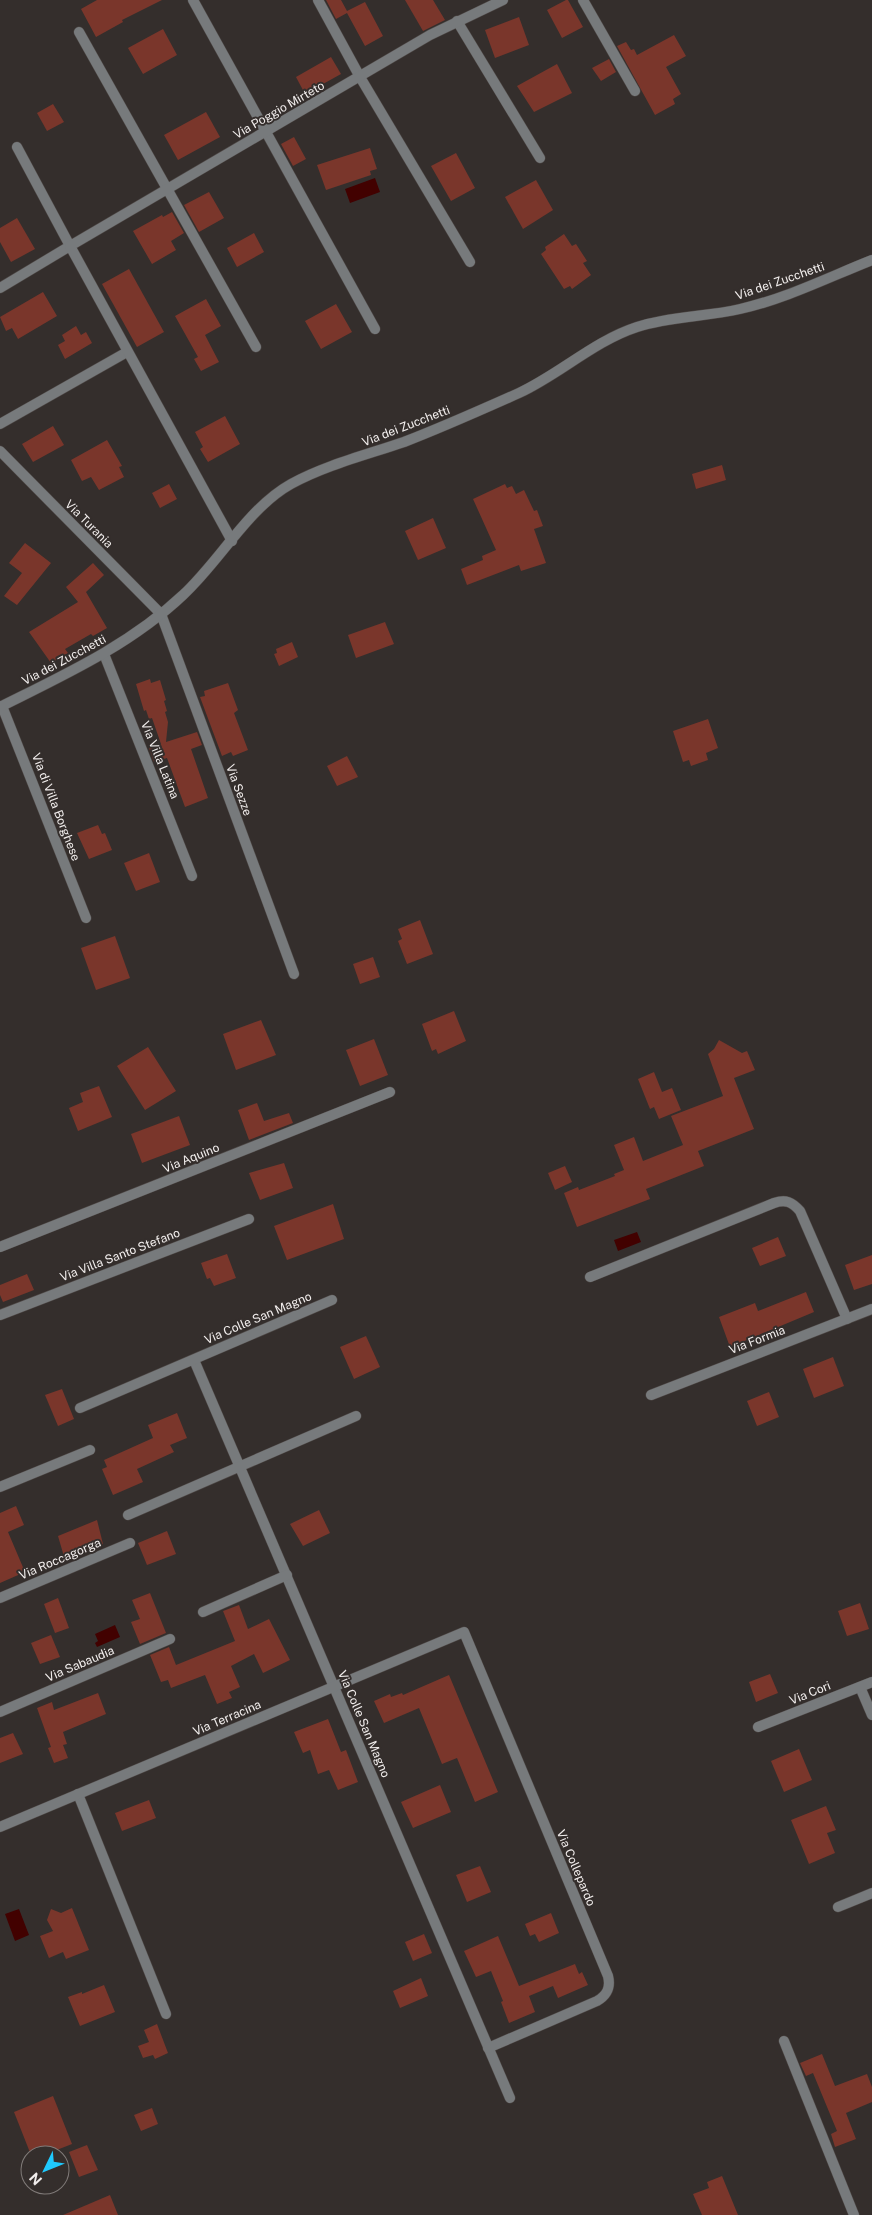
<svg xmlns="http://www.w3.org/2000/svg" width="872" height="2215" font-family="'Public Sans',sans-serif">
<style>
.water{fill:#420100}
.building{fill:#7a362b}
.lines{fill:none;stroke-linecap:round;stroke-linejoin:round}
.street-casing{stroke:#4f4947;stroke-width:11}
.street{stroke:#777a7c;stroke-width:10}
.labels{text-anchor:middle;stroke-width:4;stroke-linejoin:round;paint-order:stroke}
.street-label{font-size:12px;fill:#f2eeed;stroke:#342e2c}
</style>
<rect width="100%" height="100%" fill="#342e2c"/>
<g class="water">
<polygon points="375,178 380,192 350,203 345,189"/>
<polygon points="637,1232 641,1242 618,1251 614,1240"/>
<polygon points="115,1625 120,1637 97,1647 95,1643 98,1641 95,1634"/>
<polygon points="19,1909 29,1935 15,1941 5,1914"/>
</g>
<g class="building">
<polygon points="97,0 162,0 122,20 123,22 96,37 81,9"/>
<polygon points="326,0 341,0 347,11 365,2 383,36 365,46 347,13 336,19"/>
<polygon points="405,0 433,0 445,20 423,31"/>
<polygon points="566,0 568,0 583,27 562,38 547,10"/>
<polygon points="519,17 529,45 495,58 485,30"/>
<polygon points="163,29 177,55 143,74 128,48"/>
<polygon points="674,35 686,56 666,67 681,94 673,99 675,104 655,115 617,46 626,42 631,50 634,49 637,55"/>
<polygon points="331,57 341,74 305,94 296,77"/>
<polygon points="609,59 616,72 601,81 592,68"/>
<polygon points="557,64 572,93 534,112 517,86"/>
<polygon points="53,104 64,122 47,131 37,113"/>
<polygon points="206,112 220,137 178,160 164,135"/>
<polygon points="294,137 306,159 293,166 281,144"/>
<polygon points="370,148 377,169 370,171 371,175 326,190 317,165"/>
<polygon points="456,153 475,188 451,201 431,166"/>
<polygon points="536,180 553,210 523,229 505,197"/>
<polygon points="209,192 224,218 199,232 184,205"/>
<polygon points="172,212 184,233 171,241 176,250 152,264 133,231 162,215 163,217"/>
<polygon points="17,218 35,249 11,262 0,242 0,228"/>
<polygon points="254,233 264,252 237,267 227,248"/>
<polygon points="564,234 572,246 576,244 587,261 583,263 591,275 572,289 570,286 564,289 541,254 546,250 545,247"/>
<polygon points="129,269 164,332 137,347 102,284"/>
<polygon points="43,292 57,316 18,339 12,328 6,331 0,317"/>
<polygon points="206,299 221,326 205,335 219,362 201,371 194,359 198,357 175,316"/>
<polygon points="336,304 352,332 321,349 305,321"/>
<polygon points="76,326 81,335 86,332 92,343 65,359 58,345 65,341 62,335"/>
<polygon points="225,416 240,444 208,462 200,449 203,447 195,432"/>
<polygon points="53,426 64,445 33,462 22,444"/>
<polygon points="107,440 122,466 119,467 124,477 99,490 91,477 82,481 71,460"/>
<polygon points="722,465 726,480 696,489 692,474"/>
<polygon points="169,484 177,499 160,508 152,493"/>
<polygon points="505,484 507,488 512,486 516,494 524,490 534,511 537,510 543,526 534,529 546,563 521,571 519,565 467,585 461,569 483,560 482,556 496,550 473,499"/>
<polygon points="433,518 446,548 418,560 405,531"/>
<polygon points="25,543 51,563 17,605 4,596 22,573 9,563"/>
<polygon points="93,563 104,575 86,592 107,628 93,636 91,634 65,649 68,653 51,663 29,632 78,602 66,587"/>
<polygon points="385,622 394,644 356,658 348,635"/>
<polygon points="292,642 298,657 279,666 274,654 277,653 276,649"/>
<polygon points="150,679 151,683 160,680 166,700 164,701 167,711 165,712 168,722 166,742 197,732 202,745 191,749 208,798 185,807 167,758 154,762 149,748 161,744 152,718 149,719 146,710 144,711 136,684"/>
<polygon points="228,683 238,710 234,713 248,750 233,756 231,752 222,756 200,697 205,696 204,691"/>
<polygon points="708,719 718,748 706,753 708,760 691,766 689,760 683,762 673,731"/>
<polygon points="347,756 358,777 337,786 327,766"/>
<polygon points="98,825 102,834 105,833 112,850 89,859 77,833"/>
<polygon points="149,853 160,882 136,891 124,863"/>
<polygon points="420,920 433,954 407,964 398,941 402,939 398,929"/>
<polygon points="115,936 130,978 96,990 81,948"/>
<polygon points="373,957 380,977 360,984 353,964"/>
<polygon points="454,1011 466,1041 438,1054 436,1049 432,1051 422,1024"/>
<polygon points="261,1020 276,1055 236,1070 223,1034"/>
<polygon points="374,1039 388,1075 360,1086 346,1050"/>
<polygon points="719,1040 742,1053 747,1051 755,1070 734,1078 754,1129 698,1151 704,1166 646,1189 650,1199 577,1227 564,1193 578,1187 579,1190 615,1176 614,1174 624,1170 614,1145 634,1137 643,1161 683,1145 671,1116 723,1096 708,1054 714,1049"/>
<polygon points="148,1047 176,1091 145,1110 117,1066"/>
<polygon points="654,1072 662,1092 672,1088 681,1110 659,1119 654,1107 650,1109 638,1079"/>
<polygon points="99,1086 112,1117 78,1131 69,1108 83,1102 80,1093"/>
<polygon points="257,1103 264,1121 289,1113 293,1123 249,1140 238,1110"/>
<polygon points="179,1116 190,1145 142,1163 131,1134"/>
<polygon points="284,1163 293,1188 260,1200 249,1173"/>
<polygon points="565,1166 572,1182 555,1190 548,1173"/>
<polygon points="333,1204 344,1239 287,1260 274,1226"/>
<polygon points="778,1237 786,1256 760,1266 752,1248"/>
<polygon points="227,1254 236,1278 214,1286 210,1278 207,1279 201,1263"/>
<polygon points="872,1255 872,1284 854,1290 845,1265"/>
<polygon points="27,1274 34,1290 3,1302 0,1295 0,1285"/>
<polygon points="806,1292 814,1312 730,1347 719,1317 755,1303 758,1311"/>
<polygon points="366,1336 380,1367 354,1379 340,1347"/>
<polygon points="833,1357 844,1386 814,1398 803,1369"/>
<polygon points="62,1389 74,1419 58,1426 45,1395"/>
<polygon points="769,1392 779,1417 757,1426 747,1401"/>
<polygon points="177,1413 187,1438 170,1445 174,1452 137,1469 143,1482 113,1495 102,1469 107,1467 104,1460 153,1438 148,1425"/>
<polygon points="16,1506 24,1525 8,1532 25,1572 0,1583 0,1513"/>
<polygon points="319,1510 330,1533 303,1546 290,1524"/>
<polygon points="97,1520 103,1544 65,1560 58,1536"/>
<polygon points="167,1531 176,1554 147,1565 138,1543"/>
<polygon points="150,1593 166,1633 140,1644 131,1622 140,1619 132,1600"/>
<polygon points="58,1598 69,1628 55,1633 44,1604"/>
<polygon points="860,1603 869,1629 847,1636 838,1611"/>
<polygon points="239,1605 248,1629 269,1619 290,1660 263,1673 254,1654 231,1666 240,1687 229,1692 232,1698 217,1704 205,1675 171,1688 168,1680 161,1682 150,1655 169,1647 176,1665 235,1641 223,1611"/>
<polygon points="51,1635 60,1657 40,1664 31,1643"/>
<polygon points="770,1674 778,1693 756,1702 749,1682"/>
<polygon points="449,1675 498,1792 475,1802 457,1758 442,1764 419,1708 384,1723 374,1701 390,1694 391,1697 402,1693 403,1695"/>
<polygon points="98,1693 106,1714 63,1732 67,1744 63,1745 68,1758 54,1763 48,1748 51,1747 37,1708 52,1702 54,1710"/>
<polygon points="328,1719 341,1752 346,1750 358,1782 338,1790 329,1770 318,1774 310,1750 303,1753 294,1732"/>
<polygon points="13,1733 23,1754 0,1763 0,1738"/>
<polygon points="799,1749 812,1780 784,1792 771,1761"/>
<polygon points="440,1785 451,1812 413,1828 401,1802"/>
<polygon points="149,1800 156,1818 122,1831 115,1813"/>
<polygon points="826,1806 836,1830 827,1833 835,1853 809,1864 791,1820"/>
<polygon points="480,1866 491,1892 467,1902 456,1875"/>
<polygon points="72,1908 89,1950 66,1959 63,1952 49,1958 40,1936 53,1931 47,1920 51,1909 61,1913"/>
<polygon points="551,1913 559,1933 539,1942 535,1934 530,1936 525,1924"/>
<polygon points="424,1934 432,1953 413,1961 405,1942"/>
<polygon points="498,1936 519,1986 575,1964 579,1974 582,1972 588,1985 558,1998 553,1986 529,1996 535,2012 509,2023 501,2002 503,2001 491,1971 476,1977 464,1951"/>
<polygon points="421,1978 428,1996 400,2008 393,1991"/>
<polygon points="104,1985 115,2012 80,2026 68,1997 82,1992 82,1994"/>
<polygon points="157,2024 168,2053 155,2059 153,2055 143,2058 138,2046 149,2042 144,2030"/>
<polygon points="822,2054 835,2086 867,2074 872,2087 872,2102 846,2113 856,2139 835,2147 831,2134 837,2131 813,2073 806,2076 800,2063"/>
<polygon points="53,2096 72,2144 44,2155 31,2155 14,2112"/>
<polygon points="152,2108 158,2124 141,2131 134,2115"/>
<polygon points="87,2145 98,2170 79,2177 69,2152"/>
<polygon points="722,2176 738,2215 702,2215 693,2194 709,2188 707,2182"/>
<polygon points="110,2195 118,2215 63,2215"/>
</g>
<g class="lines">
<defs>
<g id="street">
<polyline points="193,0 375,329"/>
<polyline points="318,0 360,77 470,262"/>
<polyline points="583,0 635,91"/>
<polyline points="457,21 540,158"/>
<polyline points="79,32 256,347"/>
<polyline points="0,288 70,246 17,147"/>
<polyline points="0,424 127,352"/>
<polyline points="0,451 161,614 294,974"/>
<polyline points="232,541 70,246 430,35 503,0"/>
<polyline points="104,654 192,876"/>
<polyline points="2,706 86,918"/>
<path d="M0,707C64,675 130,645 183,595C220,561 248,508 291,484C326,465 366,455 404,442C443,427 481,410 519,393C560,374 594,341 637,327C670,316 706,317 740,309C785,299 829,277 872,260"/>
<polyline points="0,1247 390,1092"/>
<path d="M590,1277L774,1203C786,1199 792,1202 800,1211L847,1319"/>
<polyline points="0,1315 249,1219"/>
<polyline points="194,1360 510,2098"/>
<polyline points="651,1395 872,1309"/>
<polyline points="80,1408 332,1300"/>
<polyline points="0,1487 90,1450"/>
<polyline points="128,1515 356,1416"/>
<polyline points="0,1598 130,1543"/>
<polyline points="203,1612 287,1575"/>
<polyline points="860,1687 872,1715"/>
<polyline points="0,1712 170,1639"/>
<polyline points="758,1727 872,1682"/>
<polyline points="78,1794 166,2014"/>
<path d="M0,1827L464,1632L608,1976C611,1988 607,1995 597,2001L488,2048"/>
<polyline points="838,1907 872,1893"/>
<polyline points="784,2041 854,2215"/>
</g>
</defs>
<use href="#street" class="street-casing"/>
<use href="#street" class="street"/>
</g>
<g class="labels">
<g class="street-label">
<text transform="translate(279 110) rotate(-30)" y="4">Via Poggio Mirteto</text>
<text transform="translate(780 281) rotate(-19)" y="4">Via dei Zucchetti</text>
<text transform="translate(406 426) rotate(-21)" y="4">Via dei Zucchetti</text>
<text transform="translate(89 524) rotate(45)" y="4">Via Turania</text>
<text transform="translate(64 660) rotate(-28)" y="4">Via dei Zucchetti</text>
<text transform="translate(160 760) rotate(68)" y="4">Via Villa Latina</text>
<text transform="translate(239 790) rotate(70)" y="4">Via Sezze</text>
<text transform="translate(56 807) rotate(69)" y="4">Via di Villa Borghese</text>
<text transform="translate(191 1158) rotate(-22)" y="4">Via Aquino</text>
<text transform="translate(120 1255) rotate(-21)" y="4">Via Villa Santo Stefano</text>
<text transform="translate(258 1318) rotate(-23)" y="4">Via Colle San Magno</text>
<text transform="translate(757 1340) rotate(-21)" y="4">Via Formia</text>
<text transform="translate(60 1559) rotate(-23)" y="4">Via Roccagorga</text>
<text transform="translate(80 1664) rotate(-23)" y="4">Via Sabaudia</text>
<text transform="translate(810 1693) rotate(-22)" y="4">Via Cori</text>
<text transform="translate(227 1718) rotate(-23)" y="4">Via Terracina</text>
<text transform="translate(364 1724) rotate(67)" y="4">Via Colle San Magno</text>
<text transform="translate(576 1868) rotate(67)" y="4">Via Collepardo</text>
</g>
</g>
<g transform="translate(45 2170) rotate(227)"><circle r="24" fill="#342e2c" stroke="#807b79"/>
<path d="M0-4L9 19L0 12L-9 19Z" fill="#1fc9fd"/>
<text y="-8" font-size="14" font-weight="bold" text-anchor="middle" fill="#f2eeed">N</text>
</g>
</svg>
